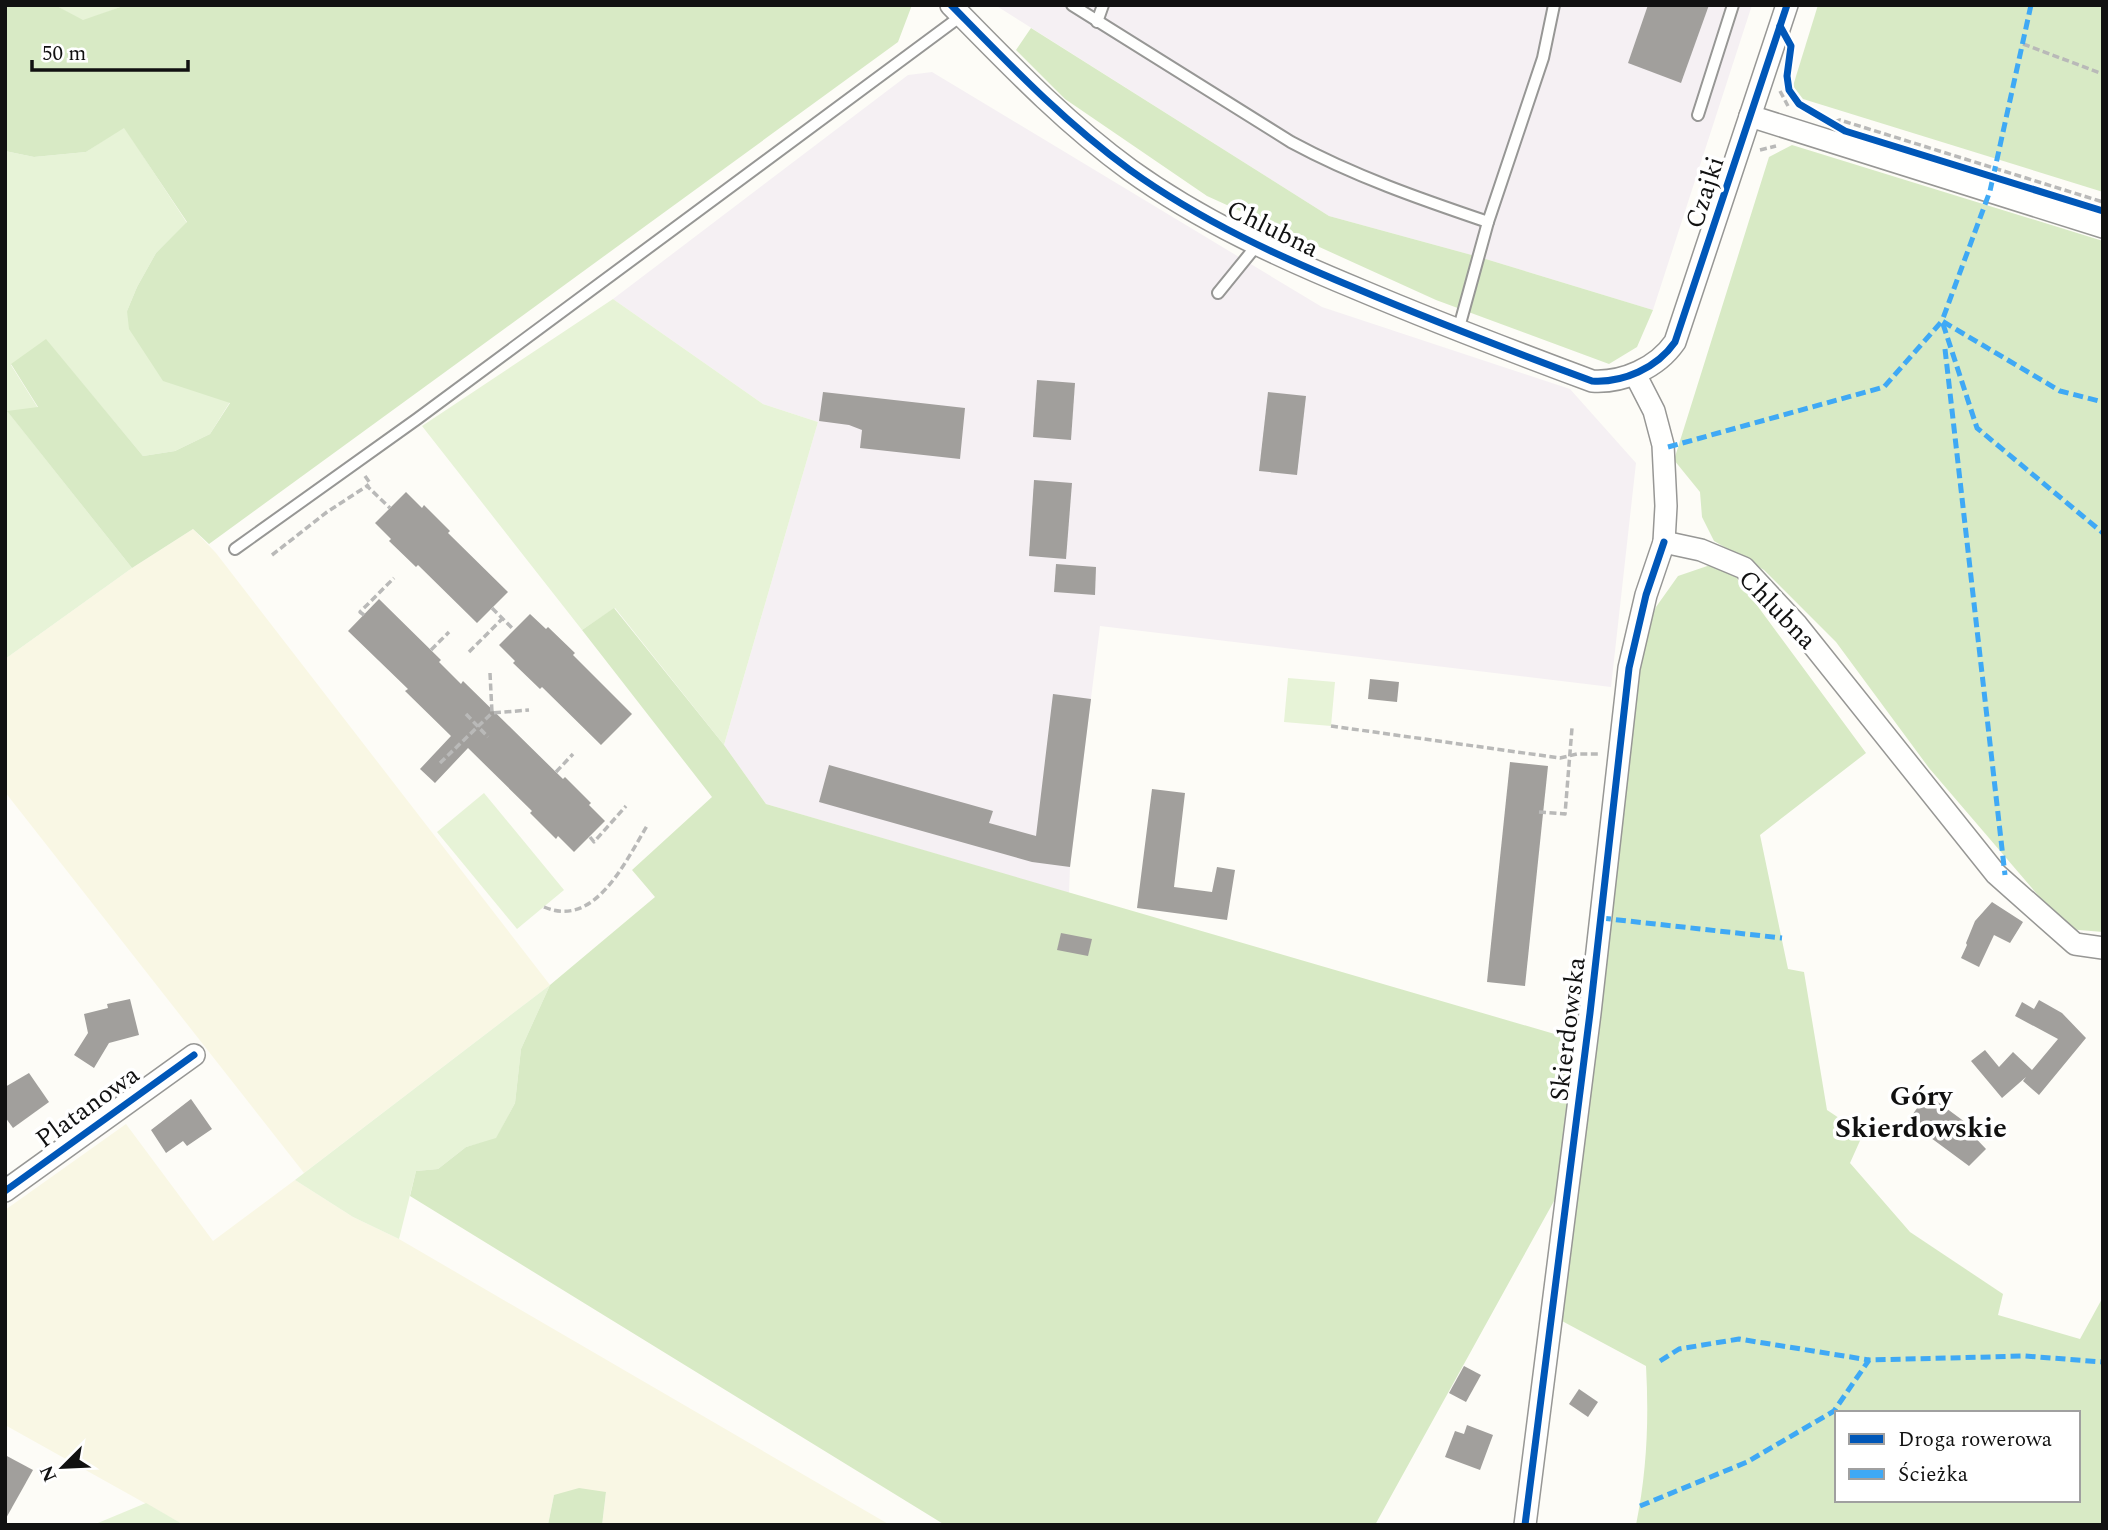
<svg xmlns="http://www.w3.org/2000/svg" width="2108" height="1530" font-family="Spectral,serif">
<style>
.industrial{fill:#f5f0f3}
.farmland{fill:#f9f7e4}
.green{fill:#e7f3d7}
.forest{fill:#d8eac5;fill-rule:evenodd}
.building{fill:#a19f9c}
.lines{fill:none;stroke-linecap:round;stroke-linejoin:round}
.lane-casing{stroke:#979795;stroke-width:14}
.street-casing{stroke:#979795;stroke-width:24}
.path{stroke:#b9b9b8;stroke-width:3.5;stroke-dasharray:7 3.5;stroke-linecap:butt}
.lane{stroke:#fffffe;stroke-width:10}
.street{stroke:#fffffe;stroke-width:21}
.quiet{stroke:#3fa9f5;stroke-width:5;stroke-dasharray:10 5;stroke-linecap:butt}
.cycleway-casing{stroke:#fff;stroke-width:11}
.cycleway{stroke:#0057b8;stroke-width:7}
.labels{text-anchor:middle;stroke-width:7;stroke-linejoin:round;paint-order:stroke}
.street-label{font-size:26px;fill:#111;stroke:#fff}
.neighbourhood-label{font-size:28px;font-weight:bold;fill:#111;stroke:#fff}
</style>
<rect width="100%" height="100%" fill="#fdfcf7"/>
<g class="industrial">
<polygon points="995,5 1752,5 1653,310 1479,257 1329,216"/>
<polygon points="932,72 1322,307 1570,389 1636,463 1611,687 1100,626 1070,867 1069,893 766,804 724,745 818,422 763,404 613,299 908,75"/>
</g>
<g class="farmland">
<polygon points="193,529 216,553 550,985 304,1173 5,792 5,659 132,568"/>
<polygon points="126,1124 213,1241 295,1180 353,1217 399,1239 890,1525 602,1525 606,1492 554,1495 548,1525 184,1525 5,1425 5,1210"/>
</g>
<g class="green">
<polygon points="55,5 126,5 83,21"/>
<polygon points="124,127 187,223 156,253 137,287 127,311 230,402 210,434 175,451 143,456 46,340 11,365 38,408 8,412 132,568 5,659 5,151 34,157 86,152"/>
<polygon points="613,299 763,404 818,422 724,745 615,608 582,630 422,426"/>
<polygon points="1288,678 1335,682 1331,726 1284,722"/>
<polygon points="484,793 564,890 517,929 437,832"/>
<polygon points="550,985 521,1049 515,1103 496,1139 466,1147 438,1169 416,1171 399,1239 353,1217 295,1180"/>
<polygon points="146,1503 184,1525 93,1525"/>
</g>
<g class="forest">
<polygon points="5,5 55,5 83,20 126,5 912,5 898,42 209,544 193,529 132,568 7,411 38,407 11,364 46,339 143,456 175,451 210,434 230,403 163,381 129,329 127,311 137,287 156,253 187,222 124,128 86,152 34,157 5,151"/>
<polygon points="1818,5 2103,5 2103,192 1803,99 1793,86"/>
<polygon points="1031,28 1329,216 1479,257 1653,310 1637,347 1609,364 1436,300 1207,196 1065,99 1016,50"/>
<polygon points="1792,145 2103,241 2103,932 2067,929 1929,768 1836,642 1764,570 1714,541 1702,517 1700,492 1674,460 1769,157"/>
<path d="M1719,562L1731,570L1866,753L1760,835L1788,969L1804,972L1827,1110L1863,1134L1850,1163L1910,1232L2003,1294L1998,1315L2080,1339L2103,1297V1525H1636C1647,1471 1649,1420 1646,1366L1562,1321L1583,1127L1608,950L1643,637L1656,607L1678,576ZM1837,1413H2078V1500H1837Z"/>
<polygon points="614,608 724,745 766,804 1575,1040 1559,1192 1375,1525 1105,1525 1101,1523 1097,1525 945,1525 410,1196 416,1171 438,1169 466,1147 496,1138 515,1103 521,1049 550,985 655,897 632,870 712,797 582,630"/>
<polygon points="579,1488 606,1492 602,1525 548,1525 554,1495"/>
</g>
<g class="building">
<polygon points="1648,5 1709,5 1681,83 1628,63"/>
<polygon points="1037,380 1075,383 1071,440 1033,437"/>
<polygon points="823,392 965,408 960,459 860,448 862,430 849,425 819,421"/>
<polygon points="1268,392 1306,396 1297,475 1259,471"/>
<polygon points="1034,480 1072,483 1066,559 1029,556"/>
<polygon points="406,492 422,508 424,505 450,531 448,533 508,592 477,623 418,565 416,567 389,541 391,539 375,523"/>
<polygon points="1056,564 1096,567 1095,595 1054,592"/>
<polygon points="379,599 441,660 439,662 461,684 463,681 563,779 565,777 591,803 589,805 605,821 574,852 558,836 556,839 530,813 532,811 468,748 435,783 420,769 451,736 405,691 408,689 348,631"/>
<polygon points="530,614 546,629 548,627 575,653 573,655 632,714 601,745 542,687 540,689 513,663 515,661 499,645"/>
<polygon points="1370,679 1399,682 1397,702 1368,699"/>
<polygon points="1053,694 1091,699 1070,867 1032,862 819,802 829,765 993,811 989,823 1036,836"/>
<polygon points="1510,762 1548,766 1525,986 1487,982"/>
<polygon points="1152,789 1185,793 1174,887 1212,892 1217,867 1235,870 1227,920 1137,908"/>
<polygon points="1992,902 2023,922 2010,943 1994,935 1979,967 1961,958 1967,945 1966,943 1975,921"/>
<polygon points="1061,933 1092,939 1088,956 1057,950"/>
<polygon points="130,999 139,1035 109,1043 94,1068 74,1055 88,1033 84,1014 108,1008 107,1004"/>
<polygon points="2039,1000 2062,1013 2086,1038 2039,1095 2023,1081 2026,1077 2002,1098 1971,1061 1985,1050 1999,1067 2013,1052 2032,1070 2058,1039 2015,1016 2022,1002 2034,1009"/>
<polygon points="29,1073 49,1102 13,1128 5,1117 5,1087"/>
<polygon points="1927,1094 1969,1125 1966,1128 1986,1149 1969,1166 1908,1121"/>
<polygon points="191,1099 212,1129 187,1146 183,1141 166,1153 151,1130"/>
<polygon points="1464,1366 1481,1375 1466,1402 1449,1393"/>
<polygon points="1579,1389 1598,1402 1588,1417 1569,1404"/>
<polygon points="1467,1425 1493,1435 1480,1470 1445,1457 1455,1431 1464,1434"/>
<polygon points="5,1455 33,1470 5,1520"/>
</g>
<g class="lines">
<defs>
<g id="lane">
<path d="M1072,5L1291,142C1354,176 1420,199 1488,222"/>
<polyline points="1097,22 1103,5"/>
<polyline points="1698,115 1733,5"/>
<polyline points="1218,293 1257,245"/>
<polyline points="1458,331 1488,222 1543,58 1554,5"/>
<polyline points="235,549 417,419 961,16"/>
</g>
<g id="street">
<path d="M951,5C1008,63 1064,122 1130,170C1201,221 1280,257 1360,290C1436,322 1514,352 1592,381C1623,383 1657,368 1675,342L1787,5"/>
<polyline points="1750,116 2103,227"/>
<polyline points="1635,374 1654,411 1663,445 1666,506 1664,542 1701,550 1744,568 1797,625 1996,874 2075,944 2103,948"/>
<polyline points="5,1191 194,1055"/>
<polyline points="1525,1525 1590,1013 1629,668 1646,595 1664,542"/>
</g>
</defs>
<use href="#lane" class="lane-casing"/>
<use href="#street" class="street-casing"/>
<g class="path">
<polyline points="2023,44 2103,74"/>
<polyline points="1780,91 1788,106"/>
<polyline points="1834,122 1840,120 2103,202"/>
<polyline points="1760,150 1776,146"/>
<polyline points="365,476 370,483 367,486 390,508"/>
<polyline points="272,555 327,512 367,486"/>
<polyline points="492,608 514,630"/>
<polyline points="364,615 360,612 394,578"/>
<polyline points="431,650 449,632"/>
<polyline points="469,652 502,619"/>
<polyline points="490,673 492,713 529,710"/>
<polyline points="466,714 488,737"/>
<polyline points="1331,726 1560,758 1577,754 1599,754"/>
<polyline points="440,763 492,713"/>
<polyline points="556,772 573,754"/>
<polyline points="1539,812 1565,814 1572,728"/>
<polyline points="590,837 594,842 626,806"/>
<path d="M544,907C595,929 625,862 647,826"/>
</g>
<use href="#lane" class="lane"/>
<use href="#street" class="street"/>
<g class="quiet">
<polyline points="2031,5 1990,191 1942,321 2060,391 2103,402"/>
<polyline points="1945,349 2005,875"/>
<polyline points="1668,447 1884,387 1942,321 1977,428 2103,533"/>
<polyline points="1601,918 1782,938"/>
<polyline points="1660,1361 1679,1349 1739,1339 1869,1360"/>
<polyline points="1640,1506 1747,1462 1834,1411 1869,1360 2025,1356 2103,1362"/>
</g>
<defs>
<g id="cycleway">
<path d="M951,5C1008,63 1064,122 1130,170C1201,221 1280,257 1360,290C1436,322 1514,352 1592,381C1623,383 1657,368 1675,342L1787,5"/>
<polyline points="1780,26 1791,46 1787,76 1789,90 1799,104 1845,131 2103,211"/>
<polyline points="5,1191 194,1055"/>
<polyline points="1525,1525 1590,1013 1629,668 1646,595 1664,542"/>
</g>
</defs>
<use href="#cycleway" class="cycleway-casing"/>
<use href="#cycleway" class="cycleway"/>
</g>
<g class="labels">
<g class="street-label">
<text transform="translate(1704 192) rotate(-72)" y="9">Czajki</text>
<text transform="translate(1273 228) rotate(26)" y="9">Chlubna</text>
<text transform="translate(1778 609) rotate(46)" y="9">Chlubna</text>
<text transform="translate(1567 1029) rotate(-83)" y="9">Skierdowska</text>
<text transform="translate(87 1106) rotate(-36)" y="9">Platanowa</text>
</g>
<g class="neighbourhood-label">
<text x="1921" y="1105">Góry<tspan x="1921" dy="32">Skierdowskie</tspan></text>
</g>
</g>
<rect width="2108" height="1530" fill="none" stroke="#111111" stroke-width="14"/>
<rect x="1835" y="1411" width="245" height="91" fill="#ffffff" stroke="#a0a0a0" stroke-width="2"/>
<rect x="1849" y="1434" width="35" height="10" fill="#0057b8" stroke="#a0a0a0" stroke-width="2"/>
<text x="1898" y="1446" font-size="21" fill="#111111">Droga rowerowa</text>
<rect x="1849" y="1469" width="35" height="10" fill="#3fa9f5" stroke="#a0a0a0" stroke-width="2"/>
<text x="1898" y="1481" font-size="21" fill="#111111">Ścieżka</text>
<g transform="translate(63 1467) rotate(246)" stroke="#ffffff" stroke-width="5" paint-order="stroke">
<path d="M0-5L12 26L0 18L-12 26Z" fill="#111111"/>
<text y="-10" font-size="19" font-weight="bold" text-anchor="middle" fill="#111111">N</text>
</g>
<path d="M32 60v10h156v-10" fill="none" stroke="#111111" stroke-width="3.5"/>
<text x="42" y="60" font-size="21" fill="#111111" stroke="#ffffff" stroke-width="5" paint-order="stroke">50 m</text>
</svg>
